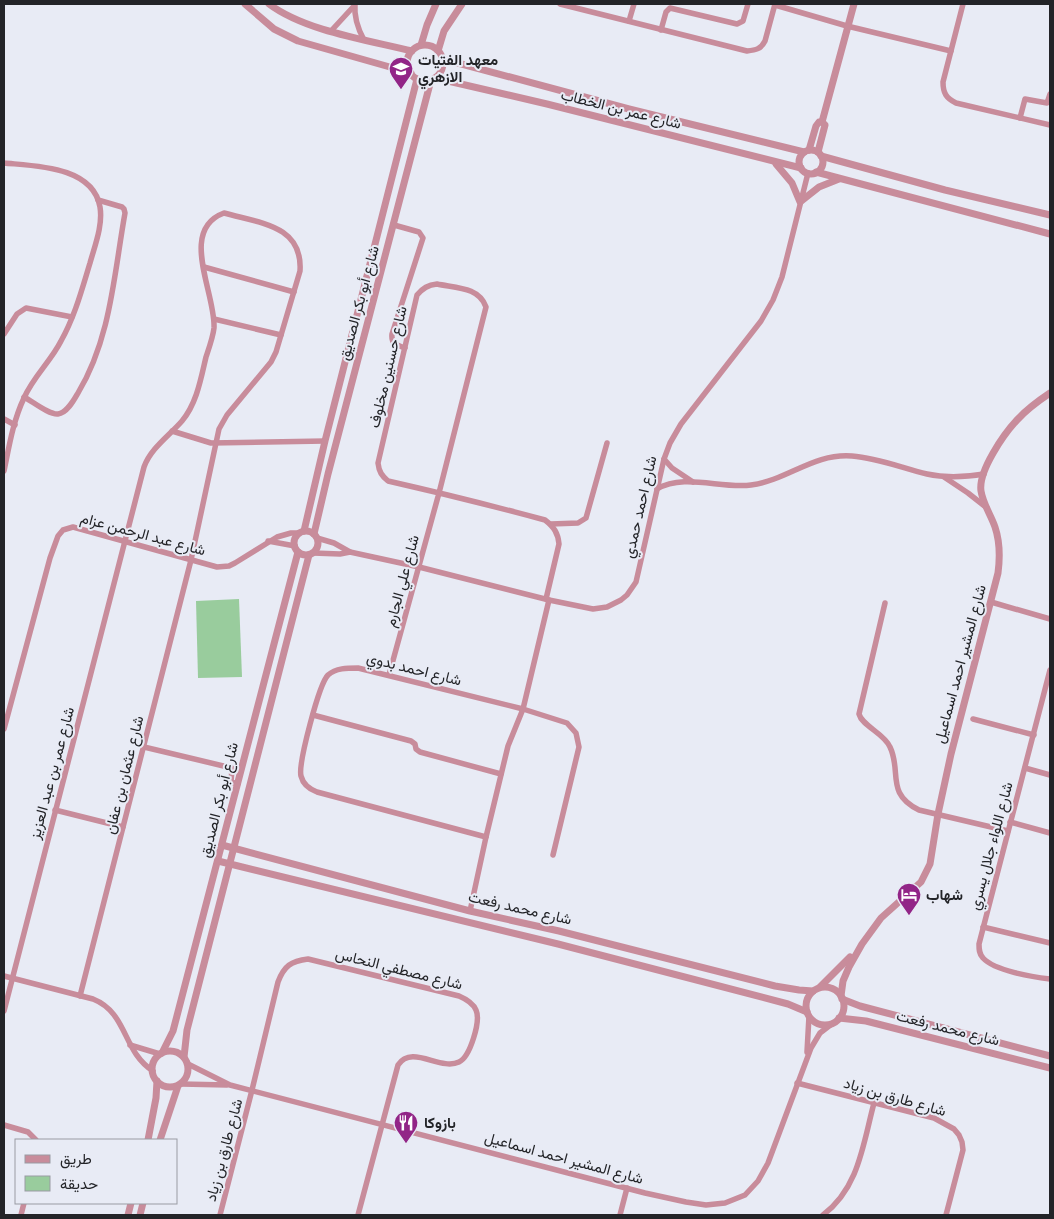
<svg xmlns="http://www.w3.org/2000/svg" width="1054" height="1219" font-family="Merriweather,Vazirmatn,serif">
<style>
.green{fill:#99cc9d}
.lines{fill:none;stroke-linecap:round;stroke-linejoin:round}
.minor{stroke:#c88c9b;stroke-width:5.5}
.tertiary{stroke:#c88c9b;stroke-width:7}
.labels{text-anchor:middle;stroke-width:4;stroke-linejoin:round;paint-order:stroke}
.poi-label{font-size:15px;font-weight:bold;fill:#232428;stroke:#e8ebf5;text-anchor:start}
.street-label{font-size:15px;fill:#232428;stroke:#e8ebf5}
</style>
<rect width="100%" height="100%" fill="#e8ebf5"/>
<polygon class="green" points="239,599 242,677 198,678 196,601"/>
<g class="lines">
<g class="minor">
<path d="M355,4C354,16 358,29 364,40"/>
<path d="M560,4L747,51C756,50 761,49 765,41L775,4"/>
<path d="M963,4L943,82C943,93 946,98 956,103L1050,125"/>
<polyline points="775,5 847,26 951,51"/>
<polyline points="629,21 634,4"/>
<polyline points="661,30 666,12 670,8 737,24 743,21 748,4"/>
<polyline points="331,31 354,6"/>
<polyline points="1020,118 1025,99 1047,103 1050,94"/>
<path d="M4,163C35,166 93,166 100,207C103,225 95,245 90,263C82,289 75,316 61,341C51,361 33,377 24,398C13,421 9,447 4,471"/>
<path d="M394,225L419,232L423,238L392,334C391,344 396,345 405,348"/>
<polyline points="204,267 294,292"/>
<polyline points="214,319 281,335"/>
<polyline points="4,334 17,314 26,308 72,317"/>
<path d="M24,397C32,401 49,415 58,414C67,413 74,400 78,393C111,338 114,274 125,213L124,209L122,207L98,200"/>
<polyline points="4,419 15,425"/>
<polyline points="172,431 211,443 325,441"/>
<polyline points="664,459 672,468 693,482"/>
<polyline points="944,477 968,493 987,508"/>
<path d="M657,489C684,473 721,489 751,485C788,480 813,453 852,456C878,458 902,468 927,474C945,478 966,477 984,474"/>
<polyline points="551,524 578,523 586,518 607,443"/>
<polyline points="317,538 334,543 350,552 419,567 549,600 593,609 607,607 621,600 627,595 636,582 664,459 670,443 681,424 761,321 773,300 782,277 808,173"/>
<polyline points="268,541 295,546"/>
<polyline points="313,553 340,554 350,552"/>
<polyline points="991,602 1050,619"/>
<path d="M885,603L859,714C862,726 884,733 890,747C902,772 885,793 919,810L1008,831"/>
<path d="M1050,670L979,944C979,949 979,954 983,958C995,971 1033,977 1050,979"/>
<path d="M389,675L439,493L486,307C479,287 456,288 437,284C428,285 423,288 417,295L378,463C379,472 382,476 388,481C441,493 493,506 545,520C554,527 558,533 559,544L546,599"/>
<polyline points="313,715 411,741 415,744 416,749 420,752 501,774"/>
<polyline points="973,719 1034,735"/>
<polyline points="4,729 50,558 58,536 63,530 73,527 217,567 229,566 235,563 277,537 291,533 299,533"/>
<polyline points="144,747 232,768 231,782 238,784"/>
<polyline points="1025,768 1050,775"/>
<polyline points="55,810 123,827"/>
<polyline points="1010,822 1050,833"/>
<path d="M486,837L317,792C309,789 303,784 301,776C298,764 319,684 328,675C336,668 347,668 358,668L523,709L567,723L576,733L579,747L553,855"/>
<polyline points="470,911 486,837 508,746 523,709 549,600"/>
<polyline points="983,927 1050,943"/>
<path d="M4,976L93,999C128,1013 122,1051 153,1071"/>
<path d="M4,1011L144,467C151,448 169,436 182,421C197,403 201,378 206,357C209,348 213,337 214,328C216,294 178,230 224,213C259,223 303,225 300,271L276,352L271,362L227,415L219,429L191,560L80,996"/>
<polyline points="130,1045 160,1054"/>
<polyline points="807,1052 809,1016"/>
<polyline points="188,1064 230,1085 645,1193 686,1202 706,1205 725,1203 745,1195 758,1181 768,1163 811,1048 820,1033 833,1023"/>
<polyline points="797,1083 934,1118 954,1129 959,1135 962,1142 963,1150 946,1215"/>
<polyline points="181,1084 227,1085"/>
<polyline points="4,1125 28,1132 36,1140"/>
<polyline points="21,1215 24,1203"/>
<path d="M220,1215L252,1090L278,982C284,966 291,961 308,959L459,996C466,999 473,1003 476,1010C481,1021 470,1057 459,1062C440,1071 412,1044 398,1065L358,1215"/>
<polyline points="620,1215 627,1188"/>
<path d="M823,1215C859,1188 863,1144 874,1103"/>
</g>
<g class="tertiary">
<polyline points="245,4 274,29 298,41 411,73"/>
<path d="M269,4C305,31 367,40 412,51"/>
<polyline points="421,45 427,25 436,4"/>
<circle cx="425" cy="63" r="18"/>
<polyline points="438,51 444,31 462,4"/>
<polyline points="443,59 629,109 804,152"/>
<polyline points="435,78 547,104 801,168"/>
<polyline points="809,150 816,126 819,122 822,122"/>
<circle cx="811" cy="162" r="12"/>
<polyline points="818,152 825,125 822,122 854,4"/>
<polyline points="821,156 945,190 1050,215"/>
<polyline points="776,164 792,183 800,202 819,187 839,179"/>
<polyline points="816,172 1050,234"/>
<circle cx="306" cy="543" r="12"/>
<polyline points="304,531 325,441 417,79"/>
<polyline points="314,534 328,474 431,80"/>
<polyline points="222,845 470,911 559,931 775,986 799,990 813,991"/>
<polyline points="218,861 558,944 788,1004 807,1012"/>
<polyline points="820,987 850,957"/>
<circle cx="825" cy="1006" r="19"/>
<path d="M841,996L843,981L849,967L862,944L881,918L921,882L930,864L938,814L951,754L998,573C1000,558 1000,542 995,527C991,515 983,504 981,491C978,471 1004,434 1017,420C1027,409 1038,401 1050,393"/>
<polyline points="842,999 860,1006 1050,1056"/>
<polyline points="839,1018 866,1021 1050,1068"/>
<circle cx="170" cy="1069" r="18"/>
<polyline points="162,1053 173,1031 298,552"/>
<polyline points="184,1057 187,1030 309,555"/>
<polyline points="148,1140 156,1098 157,1081"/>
<polyline points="160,1140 178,1086"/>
<polyline points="128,1215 131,1203"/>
<polyline points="140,1215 143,1203"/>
</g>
</g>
<defs>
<symbol id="school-pin" viewBox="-11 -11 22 30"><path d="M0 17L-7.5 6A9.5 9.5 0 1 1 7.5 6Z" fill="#922587" stroke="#e8ebf5"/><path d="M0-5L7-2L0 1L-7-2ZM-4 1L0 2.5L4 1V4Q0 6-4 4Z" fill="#fff"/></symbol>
<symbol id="hotel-pin" viewBox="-11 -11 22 30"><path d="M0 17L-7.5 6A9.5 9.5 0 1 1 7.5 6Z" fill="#922587" stroke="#e8ebf5"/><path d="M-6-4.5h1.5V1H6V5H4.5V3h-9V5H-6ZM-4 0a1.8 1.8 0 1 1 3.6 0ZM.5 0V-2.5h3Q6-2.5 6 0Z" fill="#fff"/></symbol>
<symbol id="restaurant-pin" viewBox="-11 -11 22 30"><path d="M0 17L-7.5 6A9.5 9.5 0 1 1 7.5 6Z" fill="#922587" stroke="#e8ebf5"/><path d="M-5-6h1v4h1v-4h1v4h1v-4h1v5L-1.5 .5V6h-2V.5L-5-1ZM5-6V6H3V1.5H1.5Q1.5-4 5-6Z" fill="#fff"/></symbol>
</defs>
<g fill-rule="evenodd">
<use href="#school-pin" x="387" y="55" width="28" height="38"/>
<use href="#hotel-pin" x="895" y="881" width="28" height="38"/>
<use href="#restaurant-pin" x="392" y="1109" width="28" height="38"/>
</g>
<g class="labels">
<g class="poi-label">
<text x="418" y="65">معهد الفتيات<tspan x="418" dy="17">الازهري</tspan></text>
<text x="926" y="900">شهاب</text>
<text x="424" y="1128">بازوكا</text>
</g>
<g class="street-label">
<text transform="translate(621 109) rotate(14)" y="5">شارع عمر بن الخطاب</text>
<text transform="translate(359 303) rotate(-75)" y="5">شارع أبو بكر الصديق</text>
<text transform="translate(388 367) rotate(-77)" y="5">شارع حسنين مخلوف</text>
<text transform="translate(640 507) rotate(-77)" y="5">شارع احمد حمدي</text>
<text transform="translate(143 534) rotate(15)" y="5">شارع عبد الرحمن عزام</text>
<text transform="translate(402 581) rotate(-75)" y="5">شارع علي الجارم</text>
<text transform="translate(960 664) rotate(-75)" y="5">شارع المشير احمد اسماعيل</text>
<text transform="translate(414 669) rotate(14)" y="5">شارع احمد بدوي</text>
<text transform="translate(52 773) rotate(-75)" y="5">شارع عمر بن عبد العزيز</text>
<text transform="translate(124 775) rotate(-76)" y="5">شارع عثمان بن عفان</text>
<text transform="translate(219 800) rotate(-76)" y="5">شارع أبو بكر الصديق</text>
<text transform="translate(991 846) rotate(-75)" y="5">شارع اللواء جلال يسري</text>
<text transform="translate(520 908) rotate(13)" y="5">شارع محمد رفعت</text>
<text transform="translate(399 969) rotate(14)" y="5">شارع مصطفي النحاس</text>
<text transform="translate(948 1028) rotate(14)" y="5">شارع محمد رفعت</text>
<text transform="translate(895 1097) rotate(16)" y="5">شارع طارق بن زياد</text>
<text transform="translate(224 1150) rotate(-75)" y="5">شارع طارق بن زياد</text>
<text transform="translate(564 1158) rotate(15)" y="5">شارع المشير احمد اسماعيل</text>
</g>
</g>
<rect width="1054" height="1219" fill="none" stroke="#232428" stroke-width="10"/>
<rect x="15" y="1139" width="162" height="65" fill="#e8ebf5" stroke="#999ba3"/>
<rect x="25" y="1155" width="25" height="8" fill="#c88c9b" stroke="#999ba3"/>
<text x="60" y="1164" font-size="15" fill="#232428">طريق</text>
<rect x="25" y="1176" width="25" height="15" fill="#99cc9d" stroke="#999ba3"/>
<text x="60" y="1189" font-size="15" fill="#232428">حديقة</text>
</svg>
